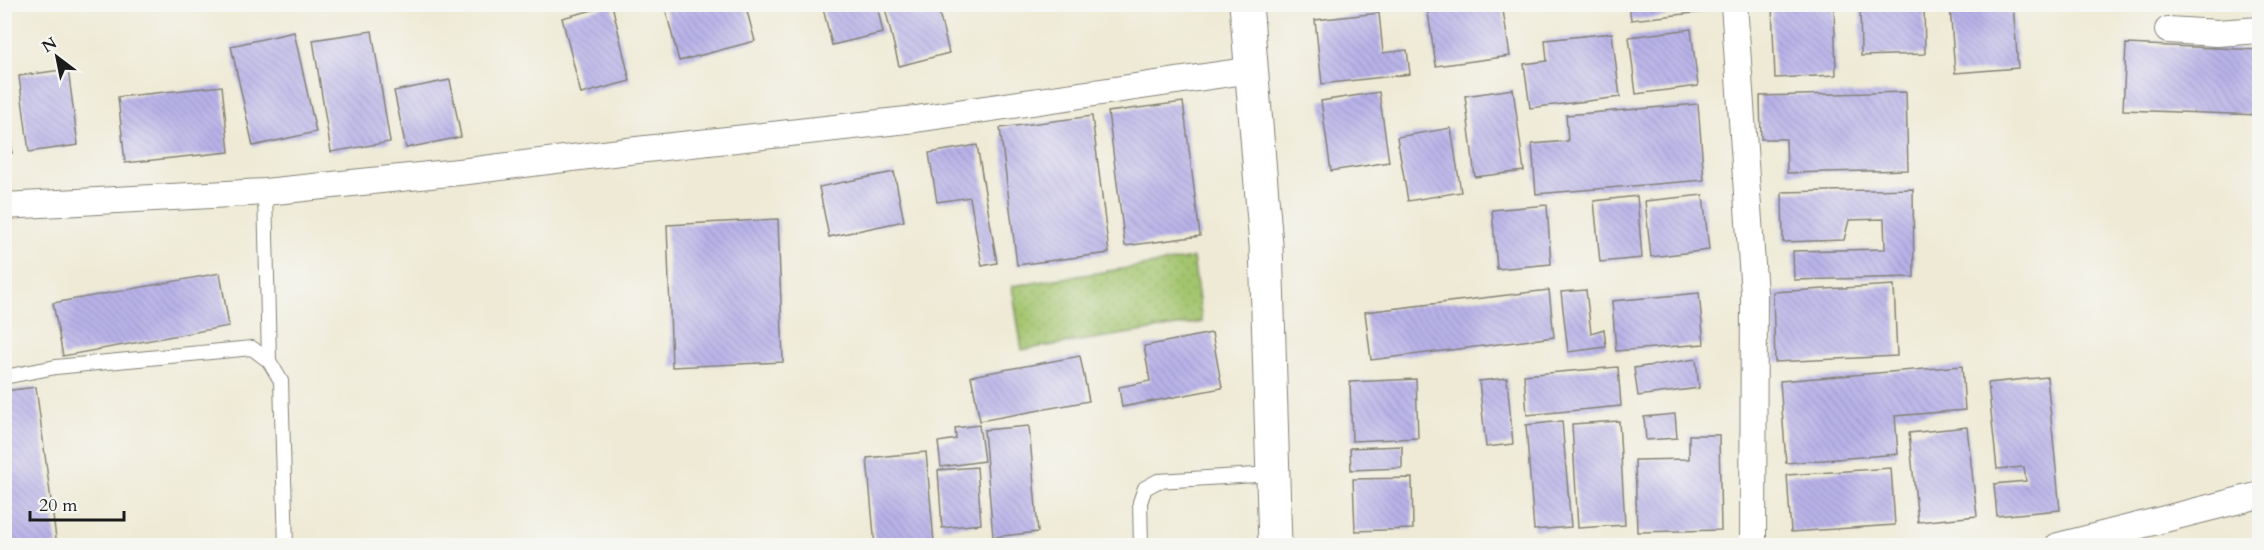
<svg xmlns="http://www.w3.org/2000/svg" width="2264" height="550" font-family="Cardo,serif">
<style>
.park{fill:url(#park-dots);stroke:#607044;stroke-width:1.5}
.building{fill:url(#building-back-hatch)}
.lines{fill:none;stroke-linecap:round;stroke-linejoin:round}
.service-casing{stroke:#858378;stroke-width:16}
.minor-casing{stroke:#858378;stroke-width:28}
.secondary-casing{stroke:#858378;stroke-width:35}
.service{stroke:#fff;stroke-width:14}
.minor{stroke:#fff;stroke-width:26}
.secondary{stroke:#fff;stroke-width:33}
</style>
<defs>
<pattern id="park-dots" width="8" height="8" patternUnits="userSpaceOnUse" patternTransform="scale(1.5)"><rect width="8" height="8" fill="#a3c46d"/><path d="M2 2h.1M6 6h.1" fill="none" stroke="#8ca85e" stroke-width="1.8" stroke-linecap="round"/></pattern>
<pattern id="building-back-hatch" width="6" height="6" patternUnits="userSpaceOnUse" patternTransform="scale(1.5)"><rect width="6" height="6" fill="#b8b2e8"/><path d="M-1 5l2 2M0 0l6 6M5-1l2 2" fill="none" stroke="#9e98c6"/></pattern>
</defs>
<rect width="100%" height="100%" fill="#f6f6f2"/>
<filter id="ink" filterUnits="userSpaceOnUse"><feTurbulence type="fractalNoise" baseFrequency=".0167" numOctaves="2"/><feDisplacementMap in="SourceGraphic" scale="12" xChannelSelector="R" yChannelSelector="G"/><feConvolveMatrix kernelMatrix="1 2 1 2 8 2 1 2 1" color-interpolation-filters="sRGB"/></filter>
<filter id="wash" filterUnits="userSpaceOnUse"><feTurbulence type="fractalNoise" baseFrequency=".008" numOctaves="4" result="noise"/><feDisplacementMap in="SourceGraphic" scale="24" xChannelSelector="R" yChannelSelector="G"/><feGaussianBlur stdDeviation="1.35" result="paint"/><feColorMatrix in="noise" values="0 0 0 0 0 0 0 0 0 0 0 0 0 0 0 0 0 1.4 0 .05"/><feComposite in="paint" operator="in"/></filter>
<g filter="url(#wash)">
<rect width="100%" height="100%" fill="#eeead5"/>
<polygon class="park" points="1193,258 1202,322 1022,350 1012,286"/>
<g id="blocks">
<g class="building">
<polygon points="664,4 745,4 755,41 679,61"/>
<polygon points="822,4 877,4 883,33 832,45"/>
<polygon points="901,4 937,4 949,53 899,66 885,8"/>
<polygon points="1435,4 1502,4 1510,56 1436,66 1427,6"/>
<polygon points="1629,4 1703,4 1703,12 1631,20"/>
<polygon points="1834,4 1836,75 1775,78 1772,7"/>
<polygon points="1860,4 1924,4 1925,54 1861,56"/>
<polygon points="1974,4 2013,4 2018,68 1955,73 1950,6"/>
<polygon points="612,5 630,81 581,94 562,18"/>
<polygon points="1379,13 1383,53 1407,50 1410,74 1322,84 1315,20"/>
<polygon points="1691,29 1698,86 1636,94 1629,37"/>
<polygon points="372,31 390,142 331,152 313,40"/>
<polygon points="294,32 316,132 253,146 231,46"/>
<polygon points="1612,33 1620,97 1530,108 1524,64 1547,61 1545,40"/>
<polygon points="2126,44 2260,50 2259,115 2123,110"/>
<polygon points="68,69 78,145 29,152 19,76"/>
<polygon points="4,79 8,79 12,153 4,153"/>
<polygon points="450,80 461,137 406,148 394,91"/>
<polygon points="222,86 229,152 125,163 118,97"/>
<polygon points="1513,89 1524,171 1475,177 1465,96"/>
<polygon points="1379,92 1389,162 1331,171 1321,101"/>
<polygon points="1906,92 1908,170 1787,173 1786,139 1761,139 1760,96"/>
<polygon points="1183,102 1200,236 1125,246 1108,112"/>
<polygon points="1698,104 1704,180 1536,194 1532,144 1568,141 1566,115"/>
<polygon points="1092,116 1109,253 1017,265 1000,128"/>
<polygon points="1451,128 1461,192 1408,201 1397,137"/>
<polygon points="977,145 997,263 982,266 970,197 937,202 929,153"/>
<polygon points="894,172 904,221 829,237 819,187"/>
<polygon points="1913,189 1914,277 1794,280 1793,251 1885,249 1884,219 1849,220 1844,240 1783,242 1782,192"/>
<polygon points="1703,195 1709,250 1651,257 1645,201"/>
<polygon points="1637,196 1642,258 1600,262 1594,201"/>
<polygon points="1547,205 1551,264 1497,269 1492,210"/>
<polygon points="778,219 783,362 672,367 667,225"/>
<polygon points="220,273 229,326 63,356 53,303"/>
<polygon points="1894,285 1897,356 1775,362 1773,292"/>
<polygon points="1549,290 1554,337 1371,360 1365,312"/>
<polygon points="1586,290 1591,333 1604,329 1606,347 1568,352 1561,292"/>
<polygon points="1699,293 1704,344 1616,351 1612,301"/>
<polygon points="1212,333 1222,388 1122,407 1119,387 1150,381 1144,346"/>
<polygon points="1080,356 1089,401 980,421 971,376"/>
<polygon points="1696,359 1699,388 1638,396 1634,368"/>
<polygon points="1962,366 1965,410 1895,416 1898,454 1786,463 1780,381"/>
<polygon points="1618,367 1621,406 1527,415 1524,375"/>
<polygon points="2047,377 2060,510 1997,516 1994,484 2026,481 2024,467 1997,469 1988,383"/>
<polygon points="1507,378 1513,444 1486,447 1479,381"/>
<polygon points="1416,379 1418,438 1352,441 1350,382"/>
<polygon points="36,387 57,546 4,546 4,391"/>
<polygon points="1675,414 1677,438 1646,440 1644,417"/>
<polygon points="1562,421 1571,527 1534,530 1526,425"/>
<polygon points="1619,421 1625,525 1578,528 1572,424"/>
<polygon points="979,425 984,461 941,467 938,442 956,439 955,428"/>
<polygon points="1029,426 1038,532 993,537 984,430"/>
<polygon points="1967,427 1977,516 1918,522 1909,433"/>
<polygon points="1689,435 1719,435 1721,530 1637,532 1635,460 1689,459"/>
<polygon points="1402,446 1402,468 1351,470 1350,448"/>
<polygon points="926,452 934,542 875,546 867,458"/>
<polygon points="977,467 981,524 942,528 938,470"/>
<polygon points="1891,468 1895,525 1791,532 1787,475"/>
<polygon points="1412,478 1413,529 1355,531 1353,479"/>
<rect x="1329" y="543" width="78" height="3"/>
</g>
</g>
</g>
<g filter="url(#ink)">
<use href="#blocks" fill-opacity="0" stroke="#858378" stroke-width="1.5"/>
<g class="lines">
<defs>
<g id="service">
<polyline points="265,192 269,361"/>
<polyline points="4,377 56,367 252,348 269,361 281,381 286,546"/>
<polyline points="1141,546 1140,502 1145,488 1158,481 1273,474"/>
</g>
<g id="minor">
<polyline points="1734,4 1754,294 1753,546"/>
<polyline points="2168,30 2217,33 2260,30"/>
<polyline points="4,206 265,192 468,171 628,151 916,119 1252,70"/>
<polyline points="2058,546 2260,495"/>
</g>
<polyline id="secondary" points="1246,4 1266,245 1275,546"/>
</defs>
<use href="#service" class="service-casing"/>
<use href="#minor" class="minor-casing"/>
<use href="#secondary" class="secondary-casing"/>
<use href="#service" class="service"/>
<use href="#minor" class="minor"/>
<use href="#secondary" class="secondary"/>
</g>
</g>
<rect width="2264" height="550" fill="none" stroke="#f6f6f2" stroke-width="24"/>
<g transform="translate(57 57) rotate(328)" stroke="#f6f6f2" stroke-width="4.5" paint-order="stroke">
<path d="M0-4.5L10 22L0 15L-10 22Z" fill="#1c1c1c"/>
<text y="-9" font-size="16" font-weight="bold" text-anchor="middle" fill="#1c1c1c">N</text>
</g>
<path d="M30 511v9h94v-9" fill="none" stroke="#1c1c1c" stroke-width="3"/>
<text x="39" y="511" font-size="18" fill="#1c1c1c" stroke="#f6f6f2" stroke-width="4.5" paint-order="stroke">20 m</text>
</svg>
